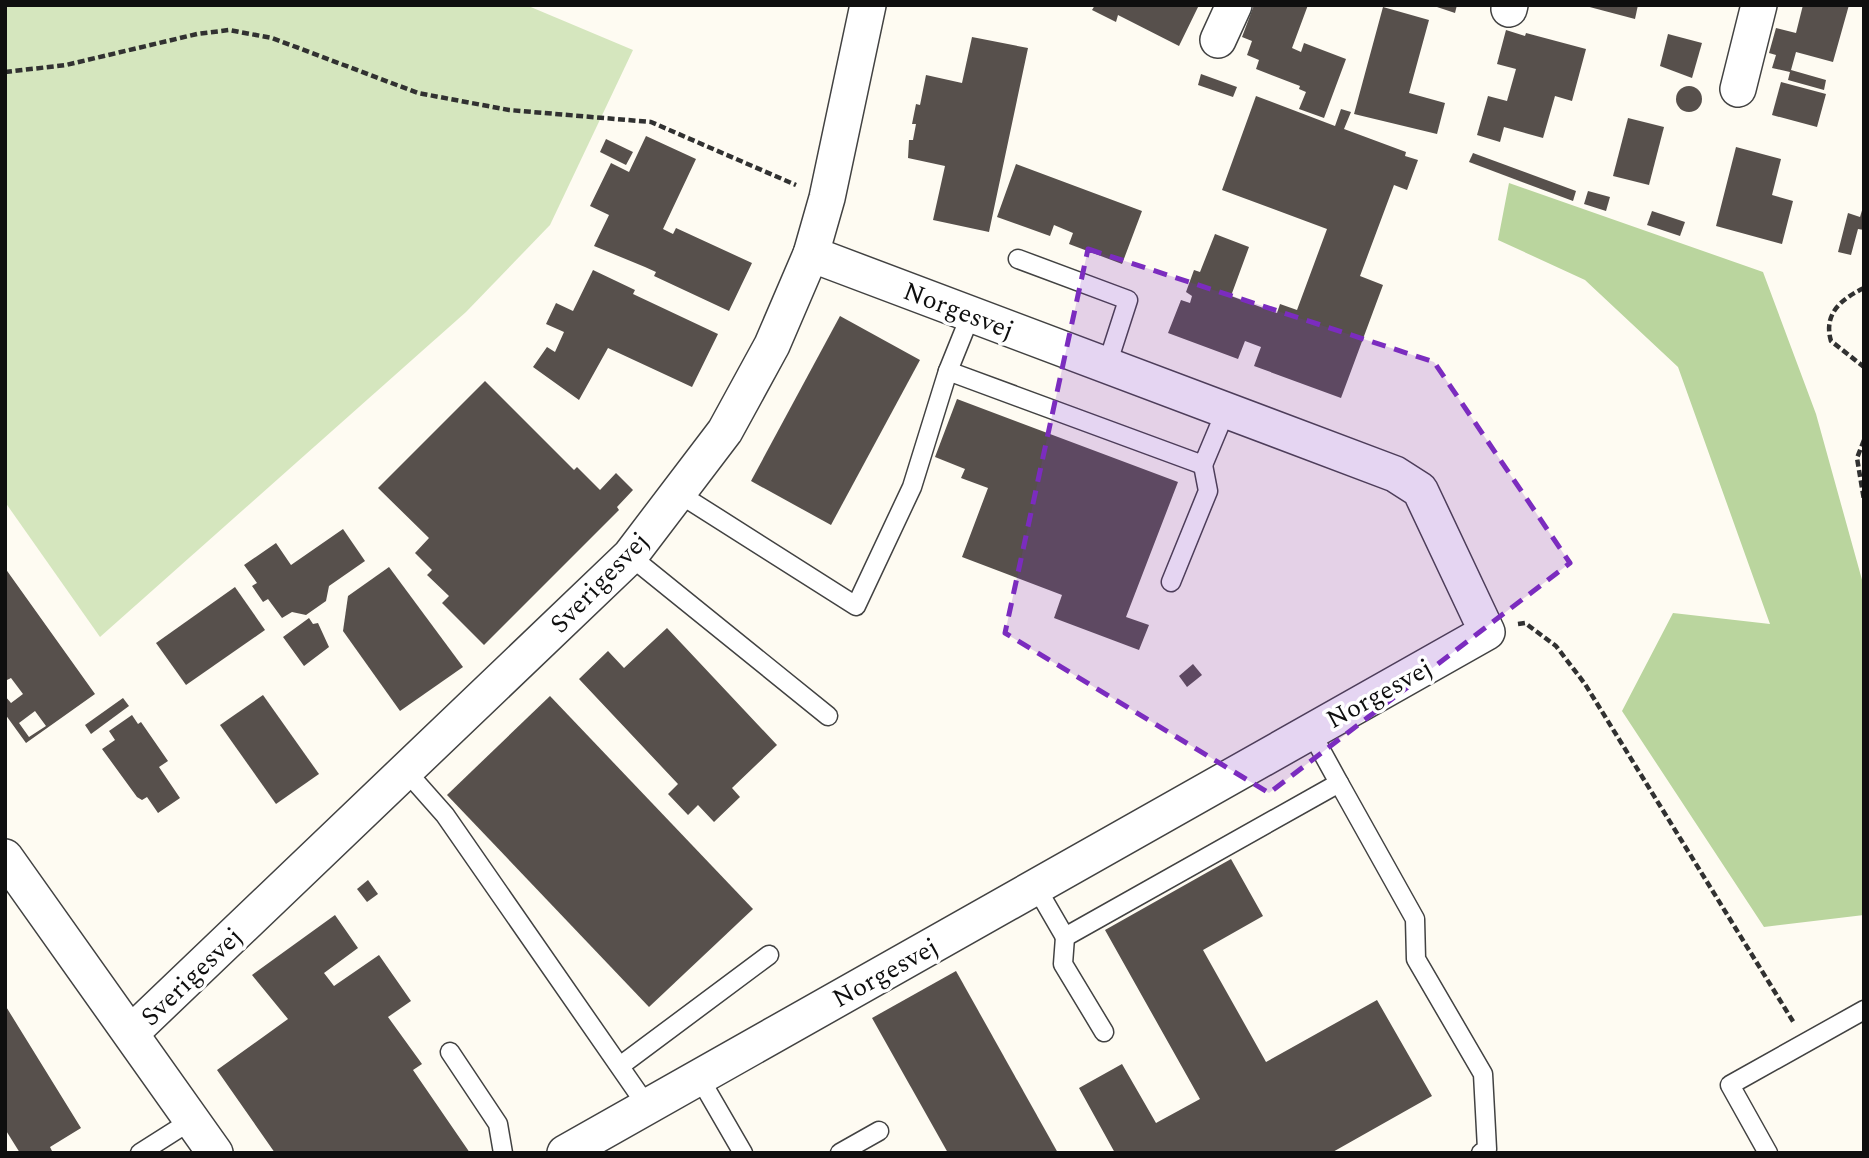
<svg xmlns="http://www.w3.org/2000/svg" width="1869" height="1158" font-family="Spectral,serif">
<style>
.green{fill:#d5e6be}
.forest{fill:#bad59e}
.building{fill:#57504c;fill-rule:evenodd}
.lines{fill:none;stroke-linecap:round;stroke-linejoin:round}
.lane-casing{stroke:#424242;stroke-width:21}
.street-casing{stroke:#424242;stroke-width:38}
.path{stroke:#313131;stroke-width:4.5;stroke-dasharray:7 3.5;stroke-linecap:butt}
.lane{stroke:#fff;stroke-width:18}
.street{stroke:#fff;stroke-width:35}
.marked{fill:#7b2cbf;fill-opacity:0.2;stroke:#7b2cbf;stroke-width:5;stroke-dasharray:14 9;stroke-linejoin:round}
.labels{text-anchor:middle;stroke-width:7;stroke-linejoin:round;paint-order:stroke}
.street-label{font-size:26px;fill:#0f0f0f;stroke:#fff}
</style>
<rect width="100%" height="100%" fill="#fefbf2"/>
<polygon class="green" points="5,5 526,5 633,50 550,225 466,312 100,637 5,502"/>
<polygon class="forest" points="1509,183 1763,272 1816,414 1864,587 1864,915 1764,927 1622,711 1673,613 1770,624 1678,367 1585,280 1498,240"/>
<g class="building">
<polygon points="1095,5 1199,5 1179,46 1118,15 1116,22 1092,10"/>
<polygon points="1254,5 1308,5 1292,48 1301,52 1304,43 1346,59 1324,118 1299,109 1306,92 1299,89 1300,86 1256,69 1259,60 1247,55 1252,41 1242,37"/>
<polygon points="1431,5 1457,5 1455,13"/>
<polygon points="1582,5 1638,5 1635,19"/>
<polygon points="1803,5 1849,5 1833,62 1796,52 1791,70 1826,80 1824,90 1788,80 1790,72 1772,68 1776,55 1769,53 1776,28 1796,33"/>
<polygon points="1383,7 1429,20 1409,93 1445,103 1437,134 1354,114"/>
<polygon points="1506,30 1525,36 1526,33 1586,49 1572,101 1555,96 1543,138 1504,127 1500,142 1477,135 1488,96 1507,101 1516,69 1497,64"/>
<polygon points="1668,34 1702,43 1692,78 1660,66"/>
<polygon points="972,37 1028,48 989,232 933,220 945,166 908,158 909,140 913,140 916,124 912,124 916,104 920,105 926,75 962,83"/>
<polygon points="1201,74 1237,87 1233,97 1198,85"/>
<polygon points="1781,82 1826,94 1817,127 1772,115"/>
<circle cx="1689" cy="99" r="13"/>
<polygon points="1256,96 1335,126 1341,109 1351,112 1344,129 1406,152 1405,156 1418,160 1407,190 1394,185 1360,276 1383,285 1341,398 1254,366 1261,347 1245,341 1238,359 1168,333 1181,300 1190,303 1192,296 1186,292 1194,270 1200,272 1215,234 1249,247 1231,296 1277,313 1280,304 1297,310 1327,229 1222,190"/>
<polygon points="1628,118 1664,127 1649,185 1613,176"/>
<polygon points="646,136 696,159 663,229 673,234 676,228 752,263 729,311 654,276 656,272 645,267 594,246 609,215 590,206 611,163 629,172"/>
<polygon points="606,139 633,152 626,165 600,152"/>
<polygon points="1736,147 1781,159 1772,195 1793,201 1782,244 1716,226"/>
<polygon points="1473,153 1576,191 1573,201 1469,162"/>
<polygon points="1016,164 1142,211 1122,264 1069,244 1073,233 1054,225 1050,236 997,217"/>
<polygon points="1588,191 1610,197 1606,211 1584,204"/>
<polygon points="1863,207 1864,230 1858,229 1851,255 1838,252 1848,213 1860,217"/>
<polygon points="1652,211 1685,222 1680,236 1647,225"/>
<polygon points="593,270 635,290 633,294 718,334 692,387 608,348 579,400 533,367 547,347 555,352 564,332 546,324 556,303 573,311"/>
<polygon points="840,316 920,360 831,525 751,481"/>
<polygon points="485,381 574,470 577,467 600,490 616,473 633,490 617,507 619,510 484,645 442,603 449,596 427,575 432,570 415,553 429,538 378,488"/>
<polygon points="957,399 1178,482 1126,617 1149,625 1139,650 1054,618 1062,595 962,557 988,488 961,478 965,469 935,457"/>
<polygon points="343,529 365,561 329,586 326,601 306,615 292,612 282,618 268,599 263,602 252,586 257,583 244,565 276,543 291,565"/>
<polygon points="389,567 463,667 400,711 343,631 348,596"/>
<path d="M5,568L95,694L26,743L5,714V696L11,703L23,694L11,678L5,681ZM35,711L46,726L29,737L19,723Z"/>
<polygon points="235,587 265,630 186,685 156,643"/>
<polygon points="309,618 313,624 318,623 329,647 304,666 283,637"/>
<polygon points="667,628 777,745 732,788 740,797 714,822 698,805 688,815 668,794 678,784 579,679 608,651 624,668"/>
<polygon points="1193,664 1202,675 1187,687 1179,676"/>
<polygon points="263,695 319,774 276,804 220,725"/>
<polygon points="550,696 753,909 649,1007 447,795"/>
<polygon points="123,698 129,706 91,734 85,725"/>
<polygon points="132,715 138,724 141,722 168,761 159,767 180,798 158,813 147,797 142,800 137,797 102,749 115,740 109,731"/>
<polygon points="1231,859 1263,916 1203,950 1266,1062 1377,1000 1432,1096 1331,1153 1115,1153 1079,1088 1122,1064 1156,1123 1200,1099 1105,930"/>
<polygon points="368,880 378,894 367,902 357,889"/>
<polygon points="335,915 358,948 324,973 334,986 379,955 411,1001 388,1017 422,1064 413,1070 470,1153 275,1153 217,1070 288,1019 252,975"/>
<polygon points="956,971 1058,1153 948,1153 872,1018"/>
<polygon points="5,1005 81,1128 50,1147 53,1153 20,1153 5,1129"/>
</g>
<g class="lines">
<defs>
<g id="lane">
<polyline points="1018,259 1128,300 1107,365"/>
<polyline points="948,371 1203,465 1226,410"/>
<polyline points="678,493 856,606 912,487 948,371 971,314"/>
<polyline points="630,556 828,716"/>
<polyline points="1171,582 1208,491 1203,465"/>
<polyline points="406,771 445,815 647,1106"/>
<polyline points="1339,783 1415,919 1416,959 1483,1074 1487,1149 1481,1153"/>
<polyline points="1036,887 1065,937 1339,783 1311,732"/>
<polyline points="1065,937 1063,964 1104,1032"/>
<polyline points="450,1052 498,1124 503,1153"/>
<polyline points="620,1066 769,955"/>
<polyline points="699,1077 743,1153"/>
<polyline points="140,1153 192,1120"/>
<polyline points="840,1153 879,1131"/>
<polyline points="1768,1153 1730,1085 1864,1010"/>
</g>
<g id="street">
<polyline points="1509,9 1510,5"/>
<polyline points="1218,40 1234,5"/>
<polyline points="1738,89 1759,5"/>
<polyline points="5,857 215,1153"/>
<polyline points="131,1033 630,556 725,431 772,345 811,254 827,198 868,5"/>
<polyline points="565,1153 1487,632 1420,490 1395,474 811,254"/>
</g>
</defs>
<use href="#lane" class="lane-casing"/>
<use href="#street" class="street-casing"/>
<g class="path">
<polyline points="5,72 66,65 197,34 229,30 272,38 418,93 509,110 651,122 796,185"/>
<path d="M1864,288C1841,299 1823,314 1831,341L1864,367"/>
<polyline points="1864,440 1857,458 1864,500"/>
<polyline points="1518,624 1525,623 1556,646 1585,684 1794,1023"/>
</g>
<use href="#lane" class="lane"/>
<use href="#street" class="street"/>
</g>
<path class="marked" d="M1088,249L1434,362L1570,563L1269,793L1005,633Z"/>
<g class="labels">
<g class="street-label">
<text transform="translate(959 310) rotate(21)" y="9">Norgesvej</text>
<text transform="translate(599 582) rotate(-46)" y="9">Sverigesvej</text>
<text transform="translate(1379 693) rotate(-29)" y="9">Norgesvej</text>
<text transform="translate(885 972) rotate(-29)" y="9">Norgesvej</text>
<text transform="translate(191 976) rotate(-44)" y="9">Sverigesvej</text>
</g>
</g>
<rect width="1869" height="1158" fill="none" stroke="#0f0f0f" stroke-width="14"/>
</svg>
